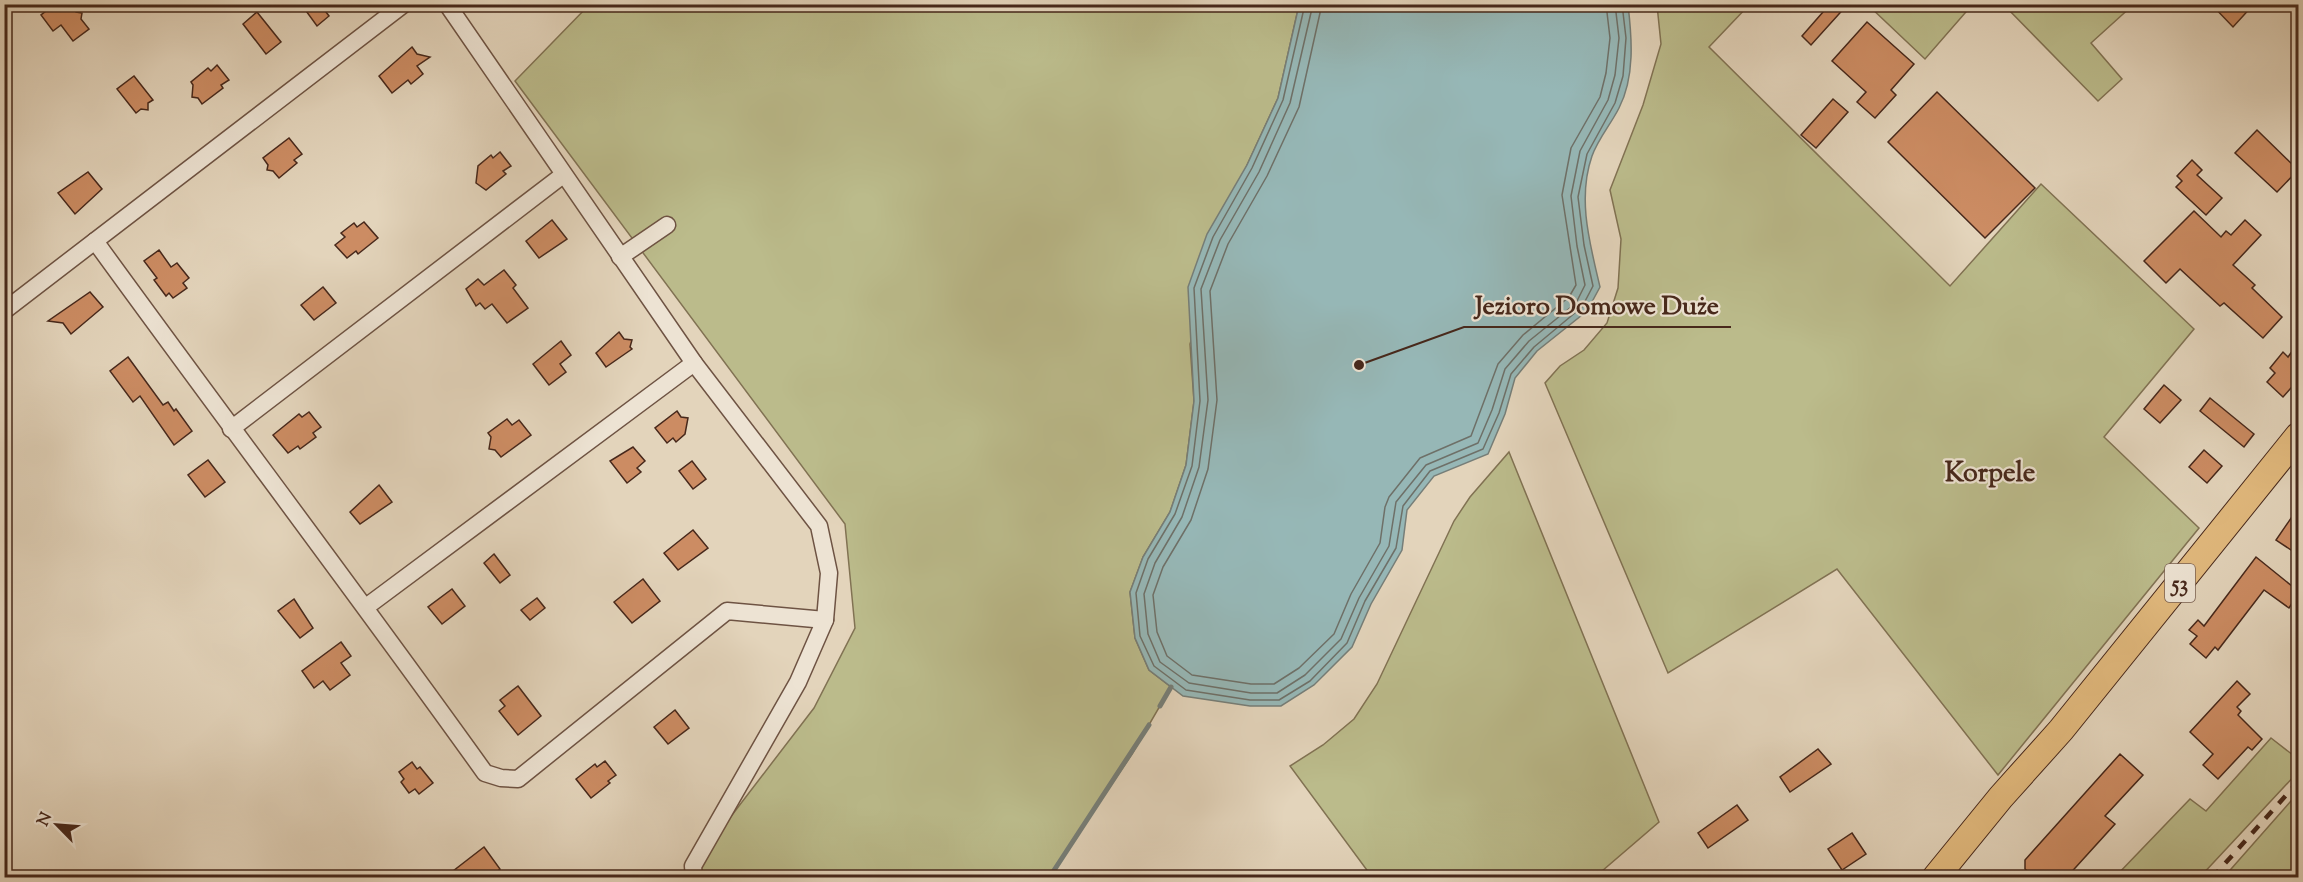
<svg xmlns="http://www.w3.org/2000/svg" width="2303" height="882" font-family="'Sorts Mill Goudy',serif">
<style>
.green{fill:#bbbb8b;stroke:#817253;stroke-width:1.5}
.water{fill:#96b7b6;stroke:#767e78;stroke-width:1.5}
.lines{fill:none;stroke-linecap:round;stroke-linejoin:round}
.shore{stroke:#6e7068;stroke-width:1.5}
.stream{stroke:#767e78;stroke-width:5}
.building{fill:#cc8c63;stroke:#47281b;stroke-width:1.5}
.minor-casing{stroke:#6e5343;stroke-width:19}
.primary-casing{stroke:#47281b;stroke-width:28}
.minor{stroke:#ede3d3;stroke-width:16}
.primary{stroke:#e2ba7e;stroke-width:26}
.rail{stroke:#47281b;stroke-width:4.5;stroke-dasharray:10 10;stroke-linecap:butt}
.labels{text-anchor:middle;stroke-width:4.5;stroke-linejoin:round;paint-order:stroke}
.shield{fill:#ede3d3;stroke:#796052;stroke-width:1.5}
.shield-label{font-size:22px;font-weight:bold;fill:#47281b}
.quarter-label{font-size:27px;font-weight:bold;fill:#47281b;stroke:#ede3d3}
.leader{fill:none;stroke:#47281b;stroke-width:2}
.callout-dot{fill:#47281b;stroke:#ede3d3;stroke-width:2}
.callout-label{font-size:26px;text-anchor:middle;font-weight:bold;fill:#47281b;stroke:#ede3d3;stroke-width:4.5;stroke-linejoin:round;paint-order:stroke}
</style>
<rect width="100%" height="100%" fill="#e3d4bb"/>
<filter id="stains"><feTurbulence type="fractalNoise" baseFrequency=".00333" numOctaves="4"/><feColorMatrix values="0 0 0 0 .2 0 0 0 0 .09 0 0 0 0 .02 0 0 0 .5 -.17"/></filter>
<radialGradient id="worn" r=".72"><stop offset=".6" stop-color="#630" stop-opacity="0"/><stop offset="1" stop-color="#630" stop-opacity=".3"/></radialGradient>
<g class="green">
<polygon points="587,5 1299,5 1278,98 1247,165 1190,344 1194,401 1186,465 1170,512 1143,557 1130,592 1135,638 1149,670 1171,687 1132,754 1049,877 694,877 693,866 814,708 855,628 845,524 515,81 588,6"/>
<polygon points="1657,5 1749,5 1709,47 1950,286 2041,184 2194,329 2104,437 2199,528 1998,775 1837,569 1668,673 1545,383 1560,366 1584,350 1607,323 1618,288 1621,239 1610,190 1643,105 1661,44"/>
<polygon points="1868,5 1972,5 1925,59"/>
<polygon points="2004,5 2133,5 2091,43 2122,79 2098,101"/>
<polygon points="1509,452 1659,822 1595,877 1372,877 1290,766 1323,745 1354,719 1377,684 1454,521 1470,497"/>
<polygon points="2271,738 2298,759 2298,772 2200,877 2115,877 2190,799 2206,811"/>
<polygon points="2298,793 2298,877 2224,877"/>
</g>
<path class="water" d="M1299,5H1628C1632,38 1635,77 1619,108C1611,124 1598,139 1592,156C1577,199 1590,244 1600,287L1587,311L1537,351L1515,378L1505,414L1488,454L1434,476L1407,510L1402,550L1371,604L1352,647L1314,685L1281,706H1250L1183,696L1149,670L1135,638L1130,592L1143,557L1170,512L1186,465L1194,401L1188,287L1207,234L1247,165L1278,98Z"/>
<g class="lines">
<g class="shore">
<polyline points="1305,4 1283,100 1252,168 1213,237 1194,288 1200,401 1192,466 1175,514 1148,559 1136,593 1140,636 1154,666 1186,690 1250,700 1279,700 1310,681 1347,643 1365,601 1396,548 1403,506 1430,471 1483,449 1499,413 1511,374 1534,347 1582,307 1593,286 1584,245 1578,197 1587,154 1615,103 1623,76 1626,38 1622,4"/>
<polyline points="1313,4 1290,103 1259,172 1220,240 1201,289 1208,400 1199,467 1182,517 1155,563 1144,594 1148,634 1160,662 1189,683 1251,693 1277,693 1305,675 1341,639 1359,598 1389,546 1396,502 1426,465 1478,443 1492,410 1505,369 1529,341 1576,303 1585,285 1577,246 1571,196 1580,151 1608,100 1615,75 1619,38 1615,4"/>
<polyline points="1322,4 1299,107 1267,176 1228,244 1210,291 1217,400 1208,469 1191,520 1163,567 1153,595 1157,632 1167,656 1192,675 1251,684 1274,684 1299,668 1334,634 1351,594 1380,543 1385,507 1389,497 1420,458 1471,436 1498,364 1523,335 1569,297 1576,285 1562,195 1571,148 1600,97 1606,73 1610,38 1606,4"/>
</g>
<g class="stream">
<polyline points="1160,706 1171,687"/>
<polyline points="1049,878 1149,725"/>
</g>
</g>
<g class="building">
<polygon points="55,4 70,4 76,12 82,13 81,19 89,29 73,41 61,25 53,31 41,15"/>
<polygon points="301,4 320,4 329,16 317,26"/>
<polygon points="1830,4 1848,4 1811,45 1802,36"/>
<polygon points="2211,4 2254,4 2233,27"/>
<polygon points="257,12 281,42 266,54 243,24"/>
<polygon points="1867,22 1914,64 1891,90 1896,95 1875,118 1857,102 1866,92 1832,61"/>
<polygon points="412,47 417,54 430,57 417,66 423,74 411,84 408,80 392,93 379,76"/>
<polygon points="217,65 229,80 221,85 223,88 202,104 198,98 192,97 193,85 191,82 208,68 211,71"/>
<polygon points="134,76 153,100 148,103 148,110 141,109 136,113 117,89"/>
<polygon points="1937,92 2035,188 1985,238 1888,142"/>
<polygon points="1833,99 1848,112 1816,148 1801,135"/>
<polygon points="2257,130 2298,170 2277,192 2235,153"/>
<polygon points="289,138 302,154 294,160 297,163 279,178 273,171 267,170 268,165 263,158"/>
<polygon points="500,152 511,166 503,171 506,174 486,190 476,183 478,166 491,155 493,158"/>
<polygon points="2192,160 2202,170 2197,175 2222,198 2206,215 2176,187 2182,181 2177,176"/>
<polygon points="88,172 102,189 75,214 58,193"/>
<polygon points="2194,211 2221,237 2226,231 2231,235 2245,220 2261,235 2233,265 2255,285 2252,288 2282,317 2263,338 2224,303 2220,306 2180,269 2166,283 2144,261"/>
<polygon points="552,220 567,239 539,258 526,241"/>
<polygon points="364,222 378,238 358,254 356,251 347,258 335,245 345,237 341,233 354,223 357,227"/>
<polygon points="159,250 171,267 177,263 189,278 183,283 187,288 173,298 169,293 166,296 154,280 157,278 144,261"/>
<polygon points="504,270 516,285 513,288 528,308 507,323 492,304 485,309 480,303 476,306 466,289 478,279 484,285"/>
<polygon points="323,287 336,303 314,320 301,305"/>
<polygon points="90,292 103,307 71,334 63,323 48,321"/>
<polygon points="619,332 624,339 632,340 630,347 632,349 606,367 596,353"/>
<polygon points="561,341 571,355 560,364 566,372 549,385 533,364"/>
<polygon points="2298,343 2298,380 2283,397 2267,382 2275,373 2270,368 2283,352 2288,357"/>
<polygon points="128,357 163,405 168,402 174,411 176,409 192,431 174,445 140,396 133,402 110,371"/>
<polygon points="2164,385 2181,400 2160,423 2144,409"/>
<polygon points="2210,398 2254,434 2244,447 2200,411"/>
<polygon points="677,411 681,417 688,418 685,434 676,442 673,438 667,443 655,428"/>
<polygon points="309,412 321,427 313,433 316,437 300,449 298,446 288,453 273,435 299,414 302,417"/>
<polygon points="507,419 512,425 519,420 531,435 501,457 495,450 489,449 491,437 488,433"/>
<polygon points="633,447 645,461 637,468 641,472 627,483 610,461"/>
<polygon points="2204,450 2222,466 2207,483 2189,467"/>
<polygon points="208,460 225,482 205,497 188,475"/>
<polygon points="692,461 706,479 693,489 679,471"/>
<polygon points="379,485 392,502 360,524 350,512"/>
<polygon points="2298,508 2298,545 2294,552 2276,540"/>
<polygon points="693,530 708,548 678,570 664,553"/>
<polygon points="494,554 510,575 500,583 484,563"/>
<polygon points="2256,557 2298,591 2298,594 2289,608 2264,590 2218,650 2215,647 2206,658 2190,644 2197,636 2189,630 2198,620 2204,626"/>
<polygon points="643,579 660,601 632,623 614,602"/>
<polygon points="452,589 465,606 442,624 428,607"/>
<polygon points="537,598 545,608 530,620 521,610"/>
<polygon points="294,599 313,628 300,638 278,611"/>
<polygon points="341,642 351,656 341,663 350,675 330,690 323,681 314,688 302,671"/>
<polygon points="2237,681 2250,694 2237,707 2241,711 2238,715 2262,739 2252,750 2248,747 2218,779 2203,765 2213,754 2190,732"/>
<polygon points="518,686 541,716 518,735 499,711 505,706 500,700"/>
<polygon points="675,710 689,728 668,744 654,727"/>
<polygon points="1818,749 1831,764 1790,792 1780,777"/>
<polygon points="2120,754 2143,775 2105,816 2115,824 2066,878 2035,878 2025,869 2025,860"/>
<polygon points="605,761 616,775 608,781 610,783 591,798 576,779 595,764 597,767"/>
<polygon points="412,762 417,769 420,767 433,783 419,794 415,789 409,793 401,782 404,779 399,772"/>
<polygon points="1737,805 1748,820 1708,848 1698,833"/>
<polygon points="1852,833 1866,854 1842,870 1828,849"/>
<polygon points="484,847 500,869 489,878 444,878"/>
</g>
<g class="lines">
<defs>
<g id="minor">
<path d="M404,4L95,241C224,419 357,594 485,773L501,778L518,779L727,611L825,620"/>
<polyline points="447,4 694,363 819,526 829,573 825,620 798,682 693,866 694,878"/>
<polyline points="620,257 667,225"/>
<polyline points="4,311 95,241"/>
<polyline points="231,429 563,175"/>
<polyline points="366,607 694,363"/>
</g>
<polyline id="primary" points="1935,878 2001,797 2061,730 2298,436"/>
</defs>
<use href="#minor" class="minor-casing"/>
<use href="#primary" class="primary-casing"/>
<use href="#minor" class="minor"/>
<use href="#primary" class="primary"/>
<polyline class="rail" points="2212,878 2298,782"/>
</g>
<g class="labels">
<rect class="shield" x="2165" y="564" width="30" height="38" rx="4.5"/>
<g class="shield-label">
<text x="2180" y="591">53</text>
</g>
<g class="quarter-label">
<text x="1990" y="481">Korpele</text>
</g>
</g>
<path class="leader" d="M1359 365L1464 327H1731"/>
<circle class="callout-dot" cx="1359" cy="365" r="6"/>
<g class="callout-label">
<text x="1597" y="314">Jezioro Domowe Duże</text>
</g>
<rect width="2303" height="882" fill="none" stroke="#e3d4bb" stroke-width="24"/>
<rect x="6" y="6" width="2291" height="870" fill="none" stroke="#47281b" stroke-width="3"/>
<rect x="12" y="12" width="2279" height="858" fill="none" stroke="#47281b" stroke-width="1.5"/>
<g transform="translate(57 825) rotate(295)" stroke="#ede3d3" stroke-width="4.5" paint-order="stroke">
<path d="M0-4.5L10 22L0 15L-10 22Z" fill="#47281b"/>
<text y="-9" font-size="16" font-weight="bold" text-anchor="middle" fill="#47281b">N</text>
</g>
<rect width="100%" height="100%" filter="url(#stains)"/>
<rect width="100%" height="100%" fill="url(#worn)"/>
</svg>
